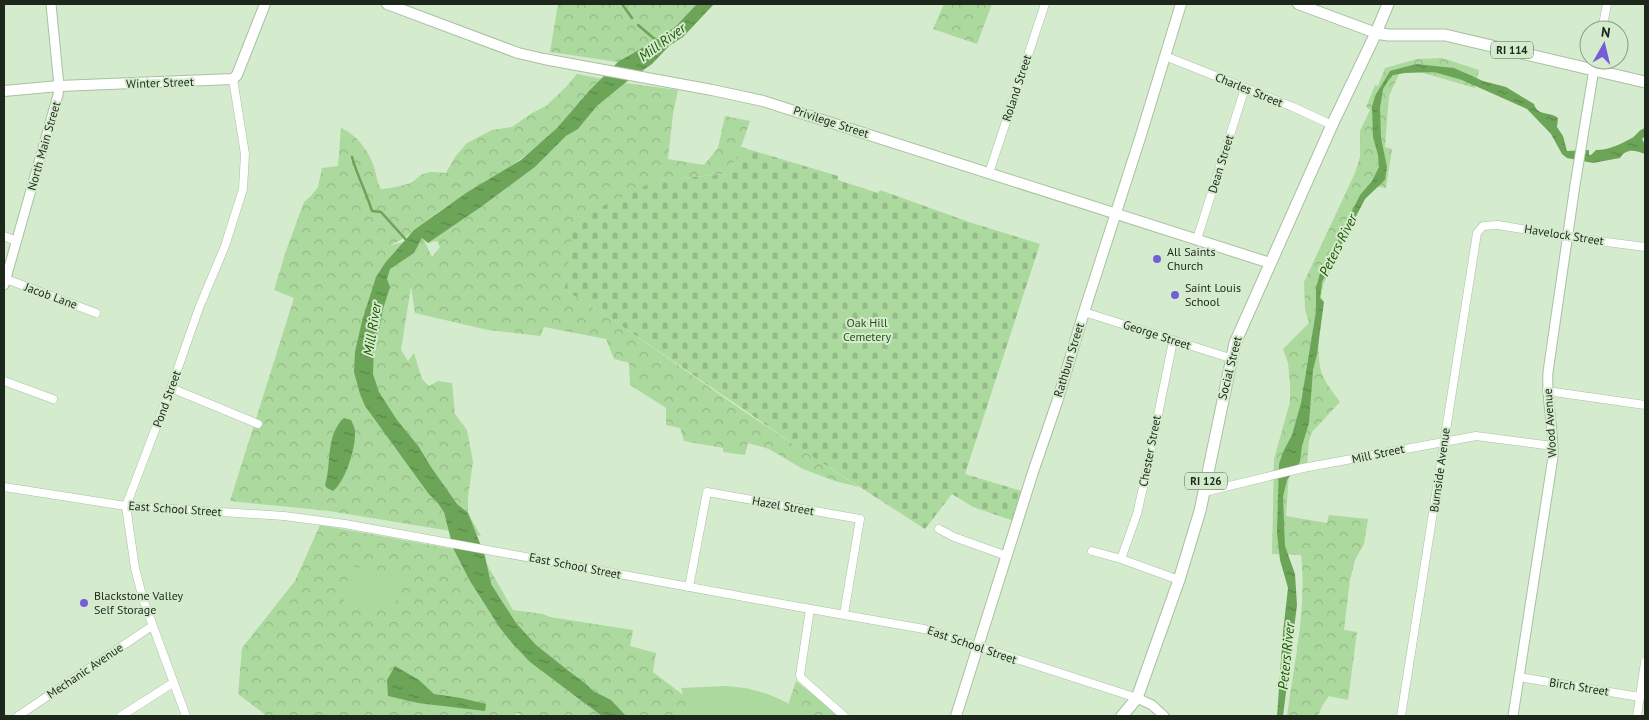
<svg xmlns="http://www.w3.org/2000/svg" width="1649" height="720" font-family="'PT Sans',sans-serif">
<style>
.forest{fill:url(#forest-crowns)}
.cemetery{fill:url(#cemetery-stones)}
.pitch{fill:#acd99d}
.water{fill:url(#water-ripples)}
.lines{fill:none;stroke-linecap:round;stroke-linejoin:round}
.stream{stroke:#6ca558;stroke-width:2.5}
.minor-casing{stroke:#a9c0a2;stroke-width:9}
.tertiary-casing{stroke:#a9c0a2;stroke-width:11}
.secondary-casing{stroke:#a9c0a2;stroke-width:12}
.primary-casing{stroke:#a9c0a2;stroke-width:13}
.minor{stroke:#fff;stroke-width:8}
.tertiary{stroke:#fff;stroke-width:9}
.secondary{stroke:#fff;stroke-width:10}
.primary{stroke:#fff;stroke-width:11}
.poi-dot{fill:#755dd7;stroke:#d4eccd;stroke-width:2}
.labels{text-anchor:middle;stroke-width:4;stroke-linejoin:round;paint-order:stroke}
.shield{fill:#d4eccd;stroke:#556250;stroke-width:1}
.shield-label{font-size:11px;font-weight:bold;fill:#1e271b}
.street-label{font-size:12px;fill:#1e271b;stroke:#d4eccd}
.poi-label{font-size:12px;fill:#1e271b;stroke:#d4eccd;text-anchor:start}
.park-label{font-size:12px;fill:#294f1a;stroke:#d4eccd}
.water-label{font-size:14px;font-style:italic;fill:#1e5500;stroke:#d4eccd}
</style>
<defs>
<pattern id="forest-crowns" width="20" height="18" patternUnits="userSpaceOnUse" patternTransform="scale(1.25)"><rect width="20" height="18" fill="#acd99d"/><path d="M2 6a3 3 0 1 1 6 0M12 15a3 3 0 1 1 6 0" fill="none" stroke="#94ba87"/></pattern>
<pattern id="cemetery-stones" width="16" height="16" patternUnits="userSpaceOnUse" patternTransform="scale(1.25)"><rect width="16" height="16" fill="#acd99d"/><path d="M2 7V4a2 2 0 0 1 4 0v3zM10 15v-3a2 2 0 0 1 4 0v3z" fill="#94ba87"/></pattern>
<pattern id="water-ripples" width="26" height="14" patternUnits="userSpaceOnUse" patternTransform="scale(1.25)"><rect width="26" height="14" fill="#6ca558"/><path d="M2 4q2-2 4 0t4 0M15 11q2-2 4 0t4 0" fill="none" stroke="#588648"/></pattern>
</defs>
<rect width="100%" height="100%" fill="#d4eccd"/>
<g class="forest">
<path d="M558,4H697C689,14 673,29 662,37C649,47 631,52 618,62L550,52Z"/>
<polygon points="944,4 992,4 977,44 933,29"/>
<path d="M1442,58L1479,70L1475,88L1420,72H1400L1389,96L1385,147L1392,149L1386,188L1375,186L1364,198L1323,285L1321,297L1323,301C1318,316 1317,356 1321,371C1324,382 1334,393 1340,402L1312,432L1309,440L1307,467L1289,474L1286,516L1327,523L1329,515L1368,519L1364,544L1355,560L1350,580L1344,630L1357,632L1348,700L1329,696L1322,706L1318,716H1287C1294,663 1307,609 1301,555L1272,554L1274,459L1290,402V384L1288,363L1283,349L1309,323L1305,309L1304,282L1355,173L1360,157V131L1370,110L1366,107L1375,85L1378,86L1385,68L1417,59Z"/>
<path d="M577,74L603,79C585,94 572,113 556,129C526,158 492,180 457,200C433,213 415,234 391,245L423,238L432,257L440,247L437,241L428,243L481,207L535,167L566,136L578,129L597,106L625,83L678,90L673,114L668,159L704,165L718,148L725,116L750,121L741,147L729,174L657,180L565,290L616,322L742,410L859,487L835,481L803,469L769,449L748,443L745,455L723,452V448L684,441L680,428L666,425V408L630,385L629,363L614,359L606,339L544,327L540,336L488,330L415,313L411,287L401,350L408,361L414,353L422,379L429,386L438,381L452,383L455,414L467,430L473,462L468,497V513L481,536L329,511L230,501L294,298L274,290L286,251L304,202L311,196L318,187L322,168L338,166L341,128C356,134 369,151 374,167C377,176 376,180 381,189C388,189 407,185 412,182C417,179 420,174 426,173C432,171 440,173 446,173L455,157L467,143L492,130L512,127L532,113L546,106L566,87Z"/>
<polygon points="320,525 481,554 513,610 543,614 550,617 633,630 630,646 656,653 653,672 682,694 722,691 788,705 796,681 840,716 524,716 517,713 513,716 267,716 238,694 242,648 295,581"/>
</g>
<polygon class="cemetery" points="741,147 838,176 838,180 878,193 880,190 969,222 1040,244 965,474 1025,492 1017,522 973,507 952,494 925,529 804,451 616,322 565,290 574,220 657,180 729,174"/>
<g class="pitch">
<polygon points="350,566 401,574 394,611 344,603"/>
<path d="M726,686C757,688 782,697 807,716H690L681,688Z"/>
</g>
<g class="water">
<polygon points="697,4 714,4 683,37 669,46 652,64 625,83 597,106 578,129 566,136 535,167 481,207 428,243 422,238 414,253 390,269 387,279 390,287 383,309 380,326 374,342 373,374 379,392 397,420 419,447 431,467 457,504 468,513 485,556 491,584 516,623 536,645 570,672 585,683 593,691 611,700 626,716 602,716 530,662 512,643 500,628 470,581 453,548 444,512 437,502 428,493 365,406 360,394 354,372 355,352 362,321 376,277 385,263 414,230 466,193 521,160 557,128 590,90 619,61 662,37 677,25"/>
<path d="M1416,64L1454,68L1483,81L1506,87L1534,104C1538,117 1550,111 1558,118L1557,127L1563,136L1567,151L1589,150V155H1591L1596,150C1610,150 1620,144 1632,138C1637,135 1638,130 1645,128V136L1642,139L1645,145V154C1635,150 1626,148 1620,158L1593,163L1567,158L1562,154L1551,134L1527,109L1462,80L1434,72L1405,73L1393,75L1388,81L1383,89L1380,108L1381,138L1387,167L1385,180L1365,199L1322,282L1320,298L1324,302L1317,354L1313,370L1309,423L1302,446L1300,462L1287,480L1283,497L1285,546L1295,574L1297,605L1283,716H1277L1283,632L1288,588L1280,560L1277,533L1279,464L1283,452L1292,435L1301,403L1316,311V288L1321,270L1336,244L1360,195L1372,181L1379,167L1378,155L1373,137L1372,107L1375,96L1390,71Z"/>
<path d="M344,418L351,420C353,425 356,429 355,435C355,450 345,482 333,491L327,488L325,485C332,464 325,435 344,418Z"/>
<polygon points="395,666 419,680 434,694 461,698 486,704 485,711 418,703 388,696 387,680"/>
</g>
<g class="lines">
<g class="stream">
<polyline points="622,4 632,18"/>
<polyline points="638,25 657,41"/>
<path d="M352,157C357,175 366,192 372,211L381,212L408,242"/>
</g>
<defs>
<g id="minor">
<polyline points="1602,30 1607,4"/>
<polyline points="1165,56 1293,107 1332,125"/>
<polyline points="989,173 1045,4"/>
<polyline points="4,236 16,241"/>
<polyline points="1197,239 1245,88"/>
<polyline points="6,279 96,313"/>
<polyline points="1084,312 1230,358"/>
<polyline points="4,381 53,399"/>
<polyline points="171,388 258,424"/>
<polyline points="1547,391 1645,405"/>
<polyline points="4,487 126,506 284,516 345,524 788,605 924,629 1137,698"/>
<polyline points="1204,492 1303,468 1476,436 1553,446"/>
<polyline points="939,529 954,537 1007,556"/>
<polyline points="1092,551 1121,559 1179,580"/>
<polyline points="1121,559 1137,514 1145,479 1173,341"/>
<polyline points="689,587 707,492 860,519 844,614"/>
<polyline points="810,609 800,675 801,678 844,716"/>
<polyline points="1519,677 1640,697"/>
<polyline points="18,716 152,626"/>
<polyline points="121,716 173,683"/>
<polyline points="186,716 143,599 135,568 126,506 171,388 199,308 225,246 243,189 245,154 233,79"/>
<polyline points="1401,716 1477,233 1483,226 1498,225 1568,237 1645,247"/>
<polyline points="1637,716 1645,662"/>
</g>
<g id="tertiary">
<polyline points="4,285 58,95 59,86 51,4"/>
<polyline points="1137,698 1152,705 1164,716"/>
<path d="M1513,716L1553,457C1554,428 1546,401 1548,372L1575,185L1594,69"/>
</g>
<g id="secondary">
<polyline points="387,4 518,53 544,59 712,90 763,101 1270,263"/>
<polyline points="1298,4 1376,33"/>
<polyline points="4,91 59,86 233,79 237,75 265,4"/>
<polyline points="956,716 1033,472 1057,402 1084,312 1141,135 1181,4"/>
</g>
<g id="primary">
<polyline points="1376,33 1388,35 1445,35 1645,82"/>
<polyline points="1122,716 1137,698 1179,580 1200,511 1235,343 1332,125 1376,33 1388,4"/>
</g>
</defs>
<use href="#minor" class="minor-casing"/>
<use href="#tertiary" class="tertiary-casing"/>
<use href="#secondary" class="secondary-casing"/>
<use href="#primary" class="primary-casing"/>
<use href="#minor" class="minor"/>
<use href="#tertiary" class="tertiary"/>
<use href="#secondary" class="secondary"/>
<use href="#primary" class="primary"/>
</g>
<g class="poi-dot">
<circle cx="1157" cy="259" r="5"/>
<circle cx="1175" cy="295" r="5"/>
<circle cx="84" cy="603" r="5"/>
</g>
<g class="labels">
<g class="shield">
<rect x="1491" y="41.5" width="42" height="17" rx="4"/>
<rect x="1185" y="472.5" width="42" height="17" rx="4"/>
</g>
<g class="shield-label">
<text x="1512" y="54">RI 114</text>
<text x="1206" y="485">RI 126</text>
</g>
<g class="street-label">
<text transform="translate(160 83) rotate(-2)" y="4">Winter Street</text>
<text transform="translate(1017 88) rotate(-72)" y="4">Roland Street</text>
<text transform="translate(1249 90) rotate(22)" y="4">Charles Street</text>
<text transform="translate(831 122) rotate(18)" y="4">Privilege Street</text>
<text transform="translate(44 146) rotate(-74)" y="4">North Main Street</text>
<text transform="translate(1221 164) rotate(-73)" y="4">Dean Street</text>
<text transform="translate(1564 235) rotate(9)" y="4">Havelock Street</text>
<text transform="translate(51 296) rotate(20)" y="4">Jacob Lane</text>
<text transform="translate(1157 335) rotate(18)" y="4">George Street</text>
<text transform="translate(1069 360) rotate(-73)" y="4">Rathbun Street</text>
<text transform="translate(1230 368) rotate(-76)" y="4">Social Street</text>
<text transform="translate(167 399) rotate(-70)" y="4">Pond Street</text>
<text transform="translate(1550 423) rotate(-94)" y="4">Wood Avenue</text>
<text transform="translate(1150 451) rotate(-79)" y="4">Chester Street</text>
<text transform="translate(1378 454) rotate(-12)" y="4">Mill Street</text>
<text transform="translate(1440 470) rotate(-82)" y="4">Burnside Avenue</text>
<text transform="translate(783 506) rotate(10)" y="4">Hazel Street</text>
<text transform="translate(175 509) rotate(4)" y="4">East School Street</text>
<text transform="translate(575 566) rotate(11)" y="4">East School Street</text>
<text transform="translate(972 645) rotate(19)" y="4">East School Street</text>
<text transform="translate(85 671) rotate(-34)" y="4">Mechanic Avenue</text>
<text transform="translate(1579 687) rotate(9)" y="4">Birch Street</text>
</g>
<g class="poi-label">
<text x="1167" y="256">All Saints<tspan x="1167" dy="14">Church</tspan></text>
<text x="1185" y="292">Saint Louis<tspan x="1185" dy="14">School</tspan></text>
<text x="94" y="600">Blackstone Valley<tspan x="94" dy="14">Self Storage</tspan></text>
</g>
<g class="park-label">
<text x="867" y="327">Oak Hill<tspan x="867" dy="14">Cemetery</tspan></text>
</g>
<g class="water-label">
<text transform="translate(662 42) rotate(-36)" y="5">Mill River</text>
<text transform="translate(1338 245) rotate(-63)" y="5">Peters River</text>
<text transform="translate(372 329) rotate(-81)" y="5">Mill River</text>
<text transform="translate(1286 656) rotate(-84)" y="5">Peters River</text>
</g>
</g>
<rect width="1649" height="720" fill="none" stroke="#1e271b" stroke-width="10"/>
<g transform="translate(1604 45) rotate(8)"><circle r="24" fill="#d4eccd" stroke="#8b9d86"/>
<path d="M0-4L9 19L0 12L-9 19Z" fill="#755dd7"/>
<text y="-8" font-size="14" font-weight="bold" text-anchor="middle" fill="#1e271b">N</text>
</g>
</svg>
